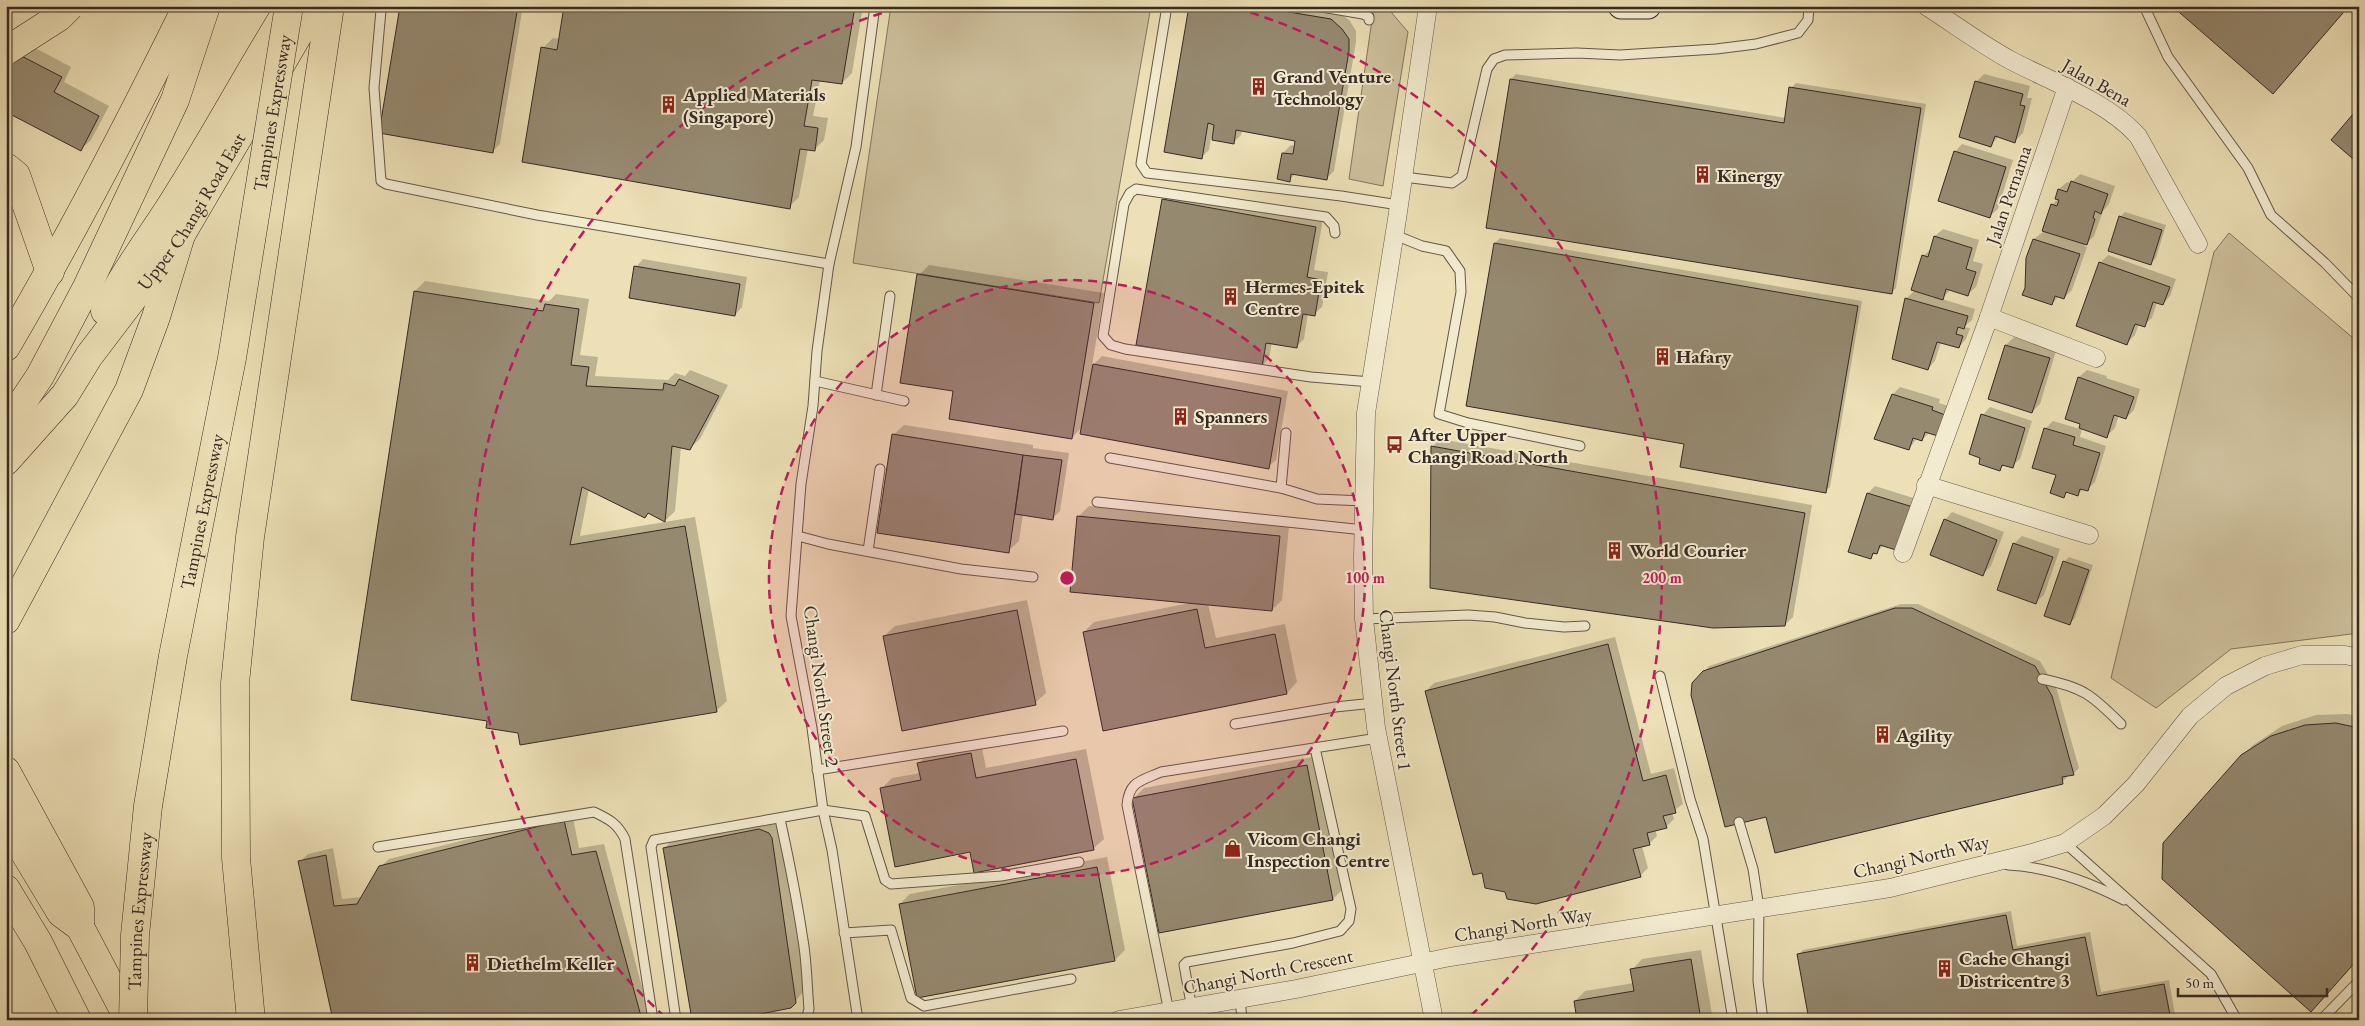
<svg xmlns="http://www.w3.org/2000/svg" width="2365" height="1026" font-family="'EB Garamond',serif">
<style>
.green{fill:#cec19d;stroke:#827660}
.shadow{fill:#0003}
.building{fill:#958970;stroke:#362a24}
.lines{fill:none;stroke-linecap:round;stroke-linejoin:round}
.lane-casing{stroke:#645848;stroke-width:11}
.street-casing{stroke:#645848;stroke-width:19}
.secondary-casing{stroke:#362a24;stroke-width:27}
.primary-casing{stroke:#362a24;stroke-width:29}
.highway-casing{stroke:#362a24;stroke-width:29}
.lane{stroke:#f3ebd0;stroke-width:9}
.street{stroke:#f3ebd0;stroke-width:18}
.secondary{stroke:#f3ebd0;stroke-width:25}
.primary{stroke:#ede0b6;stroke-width:28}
.highway{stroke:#ede0b6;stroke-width:28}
.highway-bridge-casing{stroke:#362a24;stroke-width:29;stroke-linecap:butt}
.highway-bridge{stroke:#ede0b6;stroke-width:28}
.ring{fill:none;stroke:#c2185b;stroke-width:2.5;stroke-dasharray:9 6}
.labels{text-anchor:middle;stroke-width:4;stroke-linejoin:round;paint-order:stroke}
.poi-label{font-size:19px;font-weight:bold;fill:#362a24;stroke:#f3ebd0;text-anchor:start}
.street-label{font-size:19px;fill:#362a24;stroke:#f3ebd0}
.centre{fill:#c2185b;stroke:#f3ebd0;stroke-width:2.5}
.ring-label{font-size:15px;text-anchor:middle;font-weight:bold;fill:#c2185b;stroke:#f3ebd0;stroke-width:4;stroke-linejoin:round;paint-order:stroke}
</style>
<rect width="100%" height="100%" fill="#ede0b6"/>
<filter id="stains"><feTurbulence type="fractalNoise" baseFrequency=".004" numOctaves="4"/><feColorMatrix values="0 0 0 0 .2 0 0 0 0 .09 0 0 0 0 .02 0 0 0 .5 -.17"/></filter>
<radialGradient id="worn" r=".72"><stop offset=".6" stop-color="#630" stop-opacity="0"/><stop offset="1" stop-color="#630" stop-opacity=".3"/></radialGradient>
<g class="green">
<polygon points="891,6 1151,6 1099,303 853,263"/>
<polygon points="1374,6 1386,6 1408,32 1383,186 1349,179"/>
<polygon points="2229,233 2359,343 2359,633 2231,649 2156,708 2111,678 2214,252"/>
</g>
<g class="shadow">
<polygon points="402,6 523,6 500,144 492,152"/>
<polygon points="566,6 863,6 852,73 842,83 820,80 813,116 828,118 824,140 814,150 808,149 799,197 789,207 543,48 553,38 560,39"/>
<polygon points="1190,6 1306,6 1339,12 1350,21 1356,31 1356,42 1334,171 1326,179 1296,173 1289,180 1283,153 1291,145 1295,146 1296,140 1242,130 1241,135 1233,143 1211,138 1209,150 1201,158"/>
<polygon points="9,34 71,67 64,82 109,106 91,140 80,150 6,111"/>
<polygon points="1516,74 1786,118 1791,88 1796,83 1926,104 1896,288 1891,293 1488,227 1511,79"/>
<polygon points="1984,74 2030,86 2027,98 2032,98 2023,133 2015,141 1999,136 1991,145 1976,82"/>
<polygon points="1962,144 2013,160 1998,209 1990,216 1955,152"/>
<polygon points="2080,174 2115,186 2109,204 2103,211 2094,236 2084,246 2087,247 2072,290 2064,298 2059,296 2052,304 2026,288 2027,258 2034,239 2043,232 2052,205 2058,199 2059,189 2067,182 2071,183"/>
<polygon points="1171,192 1323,219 1314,270 1328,272 1322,307 1314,314 1308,313 1304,339 1296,347 1272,342 1269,358 1262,366 1163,200"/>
<polygon points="2125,212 2166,225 2156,258 2151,263 2120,217"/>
<polygon points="1943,229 1979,240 1973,261 1983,264 1976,287 1968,294 1951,289 1942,299 1975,309 1972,320 1964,327 1970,328 1966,339 1959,347 1941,342 1935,361 1928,369 1906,299 1915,290 1923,256 1932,248 1935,236"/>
<polygon points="1500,238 1862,301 1830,487 1825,492 1685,443 1495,243"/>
<polygon points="2108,255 2176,279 2170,296 2163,304 2157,302 2152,318 2144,325 2139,324 2135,335 2127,343 2100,263"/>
<polygon points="643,259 747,277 742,307 735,315 636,267"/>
<polygon points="929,265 1104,293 1092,366 1102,356 1288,391 1276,460 1268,467 1082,427 1072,438 955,390 919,275"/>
<polygon points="425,281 549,301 556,294 589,299 580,355 598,357 595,376 668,380 675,373 685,376 690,370 728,385 700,439 689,449 681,447 675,511 665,521 649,512 589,489 580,536 695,517 727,701 716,711 519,732 488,720 415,291"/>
<polygon points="2014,337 2056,351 2040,404 2032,412 1990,398 2006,345"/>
<polygon points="2087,370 2107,376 2106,378 2140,389 2134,410 2126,418 2119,415 2115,428 2107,436 2082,428 2080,437 2106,446 2095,482 2087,490 2083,489 2078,494 2069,491 2064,496 2045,429 2053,421 2080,429 2082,423 2067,418 2079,377"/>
<polygon points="1900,387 1940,399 1939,403 1955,408 1922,440 1917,438 1909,449 1893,394"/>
<polygon points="1990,407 2032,421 2020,459 2012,466 2005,464 2000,469 1983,415"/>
<polygon points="904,425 1033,445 1033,448 1069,453 1060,511 1052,519 1023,514 1019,541 1008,551 893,435"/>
<polygon points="1440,439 1812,505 1793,617 1785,625 1433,446"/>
<polygon points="1875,486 1920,500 1884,545 1870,558 1868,493"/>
<polygon points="1089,506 1289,526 1282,600 1272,610 1208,604 1216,638 1285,624 1297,682 1287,693 1104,729 1084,632 1094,622 1190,603 1078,517"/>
<polygon points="1952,512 2004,532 1991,566 1983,574 1945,520"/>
<polygon points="2022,536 2060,549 2044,595 2036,602 2014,544"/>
<polygon points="2069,557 2093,565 2075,618 2070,623 2064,562"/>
<polygon points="1027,600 1046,693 1035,703 884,636 895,626"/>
<polygon points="1901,604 1918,604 2040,661 2057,690 2079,768 2074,773 2067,775 2067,777 2062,782 1767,816 1704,672 1709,666"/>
<polygon points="1615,637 1651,774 1674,768 1683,804 1672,812 1674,819 1666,827 1655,829 1657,836 1649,844 1642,846 1648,868 1640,876 1506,891 1482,872 1426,691 1434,683"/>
<polygon points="2347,714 2359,716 2359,958 2242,756 2253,745 2282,726 2316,715"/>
<polygon points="981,743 986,768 1086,749 1104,839 1093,849 970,851 881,789 892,778 921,773 919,763 929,753"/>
<polygon points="1317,756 1343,889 1333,899 1160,931 1134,798 1144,788"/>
<polygon points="572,813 579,848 604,844 650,1017 648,1020 334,1020 300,862 308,854 333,848 342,899 362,897 380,867 389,859"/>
<polygon points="769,819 779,823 782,828 806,988 791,1007 664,848 675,838"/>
<polygon points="1107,857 1125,950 1115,960 918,997 900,904 910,894"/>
<polygon points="2011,911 2017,946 2090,932 2101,992 2169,980 2176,1020 1810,1020 1798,955 1803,950"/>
<polygon points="1701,950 1713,1020 1578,1020 1575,1001 1585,991 1634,983 1632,970 1642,959"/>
</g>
<g class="building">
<polygon points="400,6 518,6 493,153 379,133"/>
<polygon points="564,6 855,6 842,84 812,80 804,126 818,128 815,151 800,149 790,209 522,162 541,47 557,50"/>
<polygon points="1189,6 1253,6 1331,19 1342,29 1349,39 1349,51 1327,180 1291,174 1290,182 1277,179 1282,153 1293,154 1295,141 1236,130 1234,144 1212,140 1214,125 1208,123 1202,159 1164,152"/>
<polygon points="2172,6 2349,6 2273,94"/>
<polygon points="6,48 62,77 54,92 99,116 81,151 6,112"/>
<polygon points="1510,79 1784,123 1789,87 1921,108 1892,294 1486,228"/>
<polygon points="1975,81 2023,94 2020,105 2025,106 2015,143 1995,136 1991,147 1959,137"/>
<polygon points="2359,107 2359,164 2331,140"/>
<polygon points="1954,151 2006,167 1990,218 1938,201"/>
<polygon points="2071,181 2108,194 2101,214 2095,211 2093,218 2095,219 2087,245 2042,231 2051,204 2057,206 2059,200 2055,199 2058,189 2067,192"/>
<polygon points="1162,199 1316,227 1307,277 1321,280 1315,316 1303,314 1297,348 1266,343 1262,367 1136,345"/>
<polygon points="2119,216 2162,230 2151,265 2108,251"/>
<polygon points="1934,236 1972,248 1966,269 1976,272 1968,296 1946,289 1943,300 1911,290 1922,255 1928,257"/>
<polygon points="2033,239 2080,254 2064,299 2055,296 2052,305 2022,295 2025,288 2026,258"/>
<polygon points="1494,243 1858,306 1826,493 1680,467 1684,444 1466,406"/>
<polygon points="2099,262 2170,287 2163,305 2153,302 2145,327 2135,324 2127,345 2076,326"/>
<polygon points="634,266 740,284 735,316 629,298"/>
<polygon points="917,274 1094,303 1072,439 949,419 953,391 900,383"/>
<polygon points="414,291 543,311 545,304 579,309 571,365 589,367 586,386 663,390 664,383 675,386 679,379 719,396 690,450 672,446 665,522 648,513 645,518 582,487 570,545 685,526 717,712 520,745 518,733 486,728 487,721 351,700"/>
<polygon points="1905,298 1968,316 1964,329 1958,327 1956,334 1963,336 1959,348 1937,342 1928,370 1892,359"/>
<polygon points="2005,345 2050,358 2032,413 1988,399"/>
<polygon points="1093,364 1281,398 1269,469 1080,434"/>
<polygon points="2078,377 2134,397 2126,419 2114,415 2107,438 2079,428 2080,424 2065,419"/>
<polygon points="1892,394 1933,407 1932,410 1948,416 1941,437 1925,432 1922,441 1913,438 1909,450 1874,439"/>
<polygon points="1981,414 2025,428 2013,468 2002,465 2000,471 1979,464 1980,458 1969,454"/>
<polygon points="2044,428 2075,437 2073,445 2100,453 2088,491 2080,489 2078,496 2066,492 2064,498 2050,493 2056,475 2032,468"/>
<polygon points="892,434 1023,455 1009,553 877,533"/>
<polygon points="1431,446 1805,513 1785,626 1713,628 1430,588"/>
<polygon points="1023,455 1062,460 1053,520 1015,514"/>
<polygon points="1867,493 1913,507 1899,551 1880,545 1877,554 1873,553 1871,559 1848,552"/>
<polygon points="1077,516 1280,536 1272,611 1070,592"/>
<polygon points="1944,519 1997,540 1983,576 1930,555"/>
<polygon points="2013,543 2053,557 2036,604 1997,590"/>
<polygon points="2063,561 2089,570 2070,625 2044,616"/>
<polygon points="1895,608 1912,608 2035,666 2052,696 2074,775 2062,777 2063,784 1775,853 1766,817 1725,827 1691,695 1692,683 1703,671"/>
<polygon points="1197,609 1205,648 1275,634 1287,694 1103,731 1083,632"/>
<polygon points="1017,610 1036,705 902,731 883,636"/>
<polygon points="1608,644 1643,781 1666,775 1676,813 1663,816 1667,828 1647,833 1650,845 1633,849 1641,877 1536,904 1507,899 1505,892 1485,888 1482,873 1473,875 1425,691"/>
<polygon points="2336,723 2359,728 2359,958 2311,1012 2162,879 2163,843 2241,755 2271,736 2305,725"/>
<polygon points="971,753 976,778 1076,759 1094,850 974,873 970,852 895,867 880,788 921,780 917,763"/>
<polygon points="1307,765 1333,900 1159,933 1132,798"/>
<polygon points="564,820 572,855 596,851 642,1020 333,1020 298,861 326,855 334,906 357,904 379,866"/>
<polygon points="759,829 769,833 772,838 796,1003 791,1008 730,1020 692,1020 663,848"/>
<polygon points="1097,867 1115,961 917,998 899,904"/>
<polygon points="2006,915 2013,950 2085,937 2097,996 2164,984 2171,1020 1809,1020 1797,954"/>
<polygon points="1691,959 1701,1020 1577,1020 1574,1001 1634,991 1630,969"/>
<polygon points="2359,1007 2359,1020 2347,1020"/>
</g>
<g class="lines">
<defs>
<g id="lane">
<polyline points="1167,6 1141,164 1147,173 1341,196 1399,205"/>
<polyline points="1316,6 1363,14 1369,17 1369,20"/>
<polyline points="2144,6 2168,57 2248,168 2271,215 2325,263 2359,298"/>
<polyline points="381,10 374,88 381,181 386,184 537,215 829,264"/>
<polyline points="1404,177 1452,183 1462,176 1487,69 1494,59 1505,55 1577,53 1620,55 1716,49 1756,44 1798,33 1808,20 1809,6"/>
<polyline points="1335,233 1334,226 1326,217 1136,189 1130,193 1124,204 1103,336 1111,345 1125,349 1311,377 1371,382"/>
<polyline points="1395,235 1422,246 1446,251 1460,271 1461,292 1439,414 1468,423 1580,446"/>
<polyline points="815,381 904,401"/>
<polyline points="876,395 890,296"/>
<polyline points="1286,433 1281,488 1317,499 1364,501"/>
<polyline points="1110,458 1281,488"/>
<polyline points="1097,502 1364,530"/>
<polyline points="798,536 828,544 961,569 1033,577"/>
<polyline points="868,551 880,469"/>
<polyline points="1364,619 1468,615 1495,617 1525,623 1564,627 1585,626"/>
<polyline points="1660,676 1690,799 1703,839 1733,1020"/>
<path d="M2042,679C2083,687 2092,695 2121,724"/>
<polyline points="1235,724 1335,707 1374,703"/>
<polyline points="817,770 1063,731"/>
<path d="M780,819C789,860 797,900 803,940C807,963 807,987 809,1009L806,1020"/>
<polyline points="1739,822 1753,869 1759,908 1758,981 1763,1020"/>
<polyline points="2065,843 2211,974 2237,1020"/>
<path d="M378,847L594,812C609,819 618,824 625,839L653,1020"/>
<path d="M2008,865C2049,867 2087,881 2124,900"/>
<polyline points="844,933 891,930 911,998 924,1006 1071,979"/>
<polyline points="1240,998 1242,1020"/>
<path d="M1169,1012L1127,805C1129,781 1141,781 1161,772L1378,738"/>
<polyline points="676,1020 651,847 654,840 823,810 865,816 885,880 891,884 1001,876 1079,862"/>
<polyline points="858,1020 832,850 823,810 812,728 791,616 801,484 813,406 817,351 829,264 856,147 875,6"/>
<polyline points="1194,1020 1184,965 1187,962 1293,943 1340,931 1349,921 1351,909 1315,748"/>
<polyline points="2321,1020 2359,981"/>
</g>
<g id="street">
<polyline points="1428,6 1397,219 1366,413 1363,558 1364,619 1376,728 1434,1020"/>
<path d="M1926,6C1954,24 1981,44 2010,60C2050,81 2108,102 2138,136L2198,244"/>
<polyline points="1989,317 2096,358"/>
<polyline points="1926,485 2089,535"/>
<polyline points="1903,553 1989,317 2067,87"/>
<polyline points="1119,1020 1296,989 1450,957 1890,888 2032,853 2065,843 2104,816 2136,784 2190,716 2226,686 2265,666 2302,655 2345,655 2359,658"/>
</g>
<polyline id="secondary" points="1621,6 1648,6"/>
<g id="primary">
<path d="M105,311C126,268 156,231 180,191C218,130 252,67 290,6"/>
<path d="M6,347C71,236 130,122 187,6"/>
<path id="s1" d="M6,461L65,395L89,356L181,235L315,6"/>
</g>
<g id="highway">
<polyline points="6,167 16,175 50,272"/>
<polyline points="6,427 40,376 87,287 175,100 206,6"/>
<polyline points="6,620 129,390 156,317 181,235"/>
<polyline points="6,771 80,907 80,927"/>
<polyline points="6,822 61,913 80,927 129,1020"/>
<polyline points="6,889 38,942 77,1020"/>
<polyline points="251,1020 236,858 235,683 250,537 330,6"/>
</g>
</defs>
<use href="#lane" class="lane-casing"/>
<use href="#street" class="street-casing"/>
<use href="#secondary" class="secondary-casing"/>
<use href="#primary" class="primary-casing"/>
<use href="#highway" class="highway-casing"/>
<use href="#lane" class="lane"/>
<use href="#street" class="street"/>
<use href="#secondary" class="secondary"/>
<use href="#primary" class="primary"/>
<use href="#highway" class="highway"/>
<defs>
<g id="highway-bridge">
<polyline points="6,51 59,17 70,6"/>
<path id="s2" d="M133,1020L135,935L148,806L173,656L232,358L289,6"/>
</g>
</defs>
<use href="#highway-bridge" class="highway-bridge-casing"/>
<use href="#highway-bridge" class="highway-bridge"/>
</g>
<circle cx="1067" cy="578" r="298" fill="#c2185b" fill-opacity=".12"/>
<g class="ring">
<circle cx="1067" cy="578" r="298"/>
<path d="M665 1017A595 595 0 0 1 898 8M1236 8A595 595 0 0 1 1469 1017"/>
</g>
<defs>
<symbol id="building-bare" viewBox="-9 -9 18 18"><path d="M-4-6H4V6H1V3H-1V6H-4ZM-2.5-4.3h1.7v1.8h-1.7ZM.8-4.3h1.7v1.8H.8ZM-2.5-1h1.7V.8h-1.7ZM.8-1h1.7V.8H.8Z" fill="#8f2418" stroke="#f3ebd0" stroke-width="2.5" paint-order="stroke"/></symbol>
<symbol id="bus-bare" viewBox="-9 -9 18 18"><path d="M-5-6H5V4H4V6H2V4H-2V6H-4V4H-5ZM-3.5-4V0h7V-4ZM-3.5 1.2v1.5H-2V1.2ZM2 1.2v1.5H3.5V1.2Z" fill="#8f2418" stroke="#f3ebd0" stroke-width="2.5" paint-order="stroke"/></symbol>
<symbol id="shop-bare" viewBox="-9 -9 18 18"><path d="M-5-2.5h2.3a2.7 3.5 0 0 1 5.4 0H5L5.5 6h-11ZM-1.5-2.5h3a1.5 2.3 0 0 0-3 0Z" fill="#8f2418" stroke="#f3ebd0" stroke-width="2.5" paint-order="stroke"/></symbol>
</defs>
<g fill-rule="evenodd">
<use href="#building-bare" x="1246" y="74" width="25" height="25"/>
<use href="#building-bare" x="656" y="92" width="25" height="25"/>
<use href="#building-bare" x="1690" y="162" width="25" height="25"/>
<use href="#building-bare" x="1218" y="284" width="25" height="25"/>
<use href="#building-bare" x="1650" y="344" width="25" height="25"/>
<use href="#building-bare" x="1168" y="404" width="25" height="25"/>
<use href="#bus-bare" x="1382" y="432" width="25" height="25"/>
<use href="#building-bare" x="1602" y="538" width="25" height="25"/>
<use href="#building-bare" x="1870" y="722" width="25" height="25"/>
<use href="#shop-bare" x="1220" y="836" width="25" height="25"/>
<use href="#building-bare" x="460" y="950" width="25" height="25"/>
<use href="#building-bare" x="1932" y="956" width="25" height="25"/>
</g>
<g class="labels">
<g class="poi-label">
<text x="1273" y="83">Grand Venture<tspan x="1273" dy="22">Technology</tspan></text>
<text x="683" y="101">Applied Materials<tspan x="683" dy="22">(Singapore)</tspan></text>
<text x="1717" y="182">Kinergy</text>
<text x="1245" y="293">Hermes-Epitek<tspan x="1245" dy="22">Centre</tspan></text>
<text x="1676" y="363">Hafary</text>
<text x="1195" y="423">Spanners</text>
<text x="1408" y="441">After Upper<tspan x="1408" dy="22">Changi Road North</tspan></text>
<text x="1629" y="557">World Courier</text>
<text x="1896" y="742">Agility</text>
<text x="1247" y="845">Vicom Changi<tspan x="1247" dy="22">Inspection Centre</tspan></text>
<text x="1959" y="965">Cache Changi<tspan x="1959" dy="22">Districentre 3</tspan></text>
<text x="487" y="970">Diethelm Keller</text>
</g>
<g class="street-label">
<text transform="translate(2097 82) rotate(30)" y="7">Jalan Bena</text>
<text dy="7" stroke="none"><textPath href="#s2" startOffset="919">Tampines Expressway</textPath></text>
<text transform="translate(2008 195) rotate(-71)" y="7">Jalan Pernama</text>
<text dy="7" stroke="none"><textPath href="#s1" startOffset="312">Upper Changi Road East</textPath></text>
<text dy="7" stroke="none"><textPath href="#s2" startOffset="514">Tampines Expressway</textPath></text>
<text transform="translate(822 686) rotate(82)" y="7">Changi North Street 2</text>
<text transform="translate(1396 690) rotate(83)" y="7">Changi North Street 1</text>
<text transform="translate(1921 856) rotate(-13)" y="7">Changi North Way</text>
<text dy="7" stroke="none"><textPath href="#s2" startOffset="109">Tampines Expressway</textPath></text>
<text transform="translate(1523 924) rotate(-9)" y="7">Changi North Way</text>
<text transform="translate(1268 971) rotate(-11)" y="7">Changi North Crescent</text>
</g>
</g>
<circle cx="1067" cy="578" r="8" class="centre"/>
<g class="ring-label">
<text x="1365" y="583">100 m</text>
<text x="1662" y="583">200 m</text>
</g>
<rect width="2365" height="1026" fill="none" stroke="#ede0b6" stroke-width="25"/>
<rect x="8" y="8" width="2350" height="1011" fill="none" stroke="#362a24" stroke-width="2.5"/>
<rect x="12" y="12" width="2340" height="1001" fill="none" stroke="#362a24"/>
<path d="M2178 988v8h149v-8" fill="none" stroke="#362a24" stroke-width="2.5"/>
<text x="2185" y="988" font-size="15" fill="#362a24" stroke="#f3ebd0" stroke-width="4" paint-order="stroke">50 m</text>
<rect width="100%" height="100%" filter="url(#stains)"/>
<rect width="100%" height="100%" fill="url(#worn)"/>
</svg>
